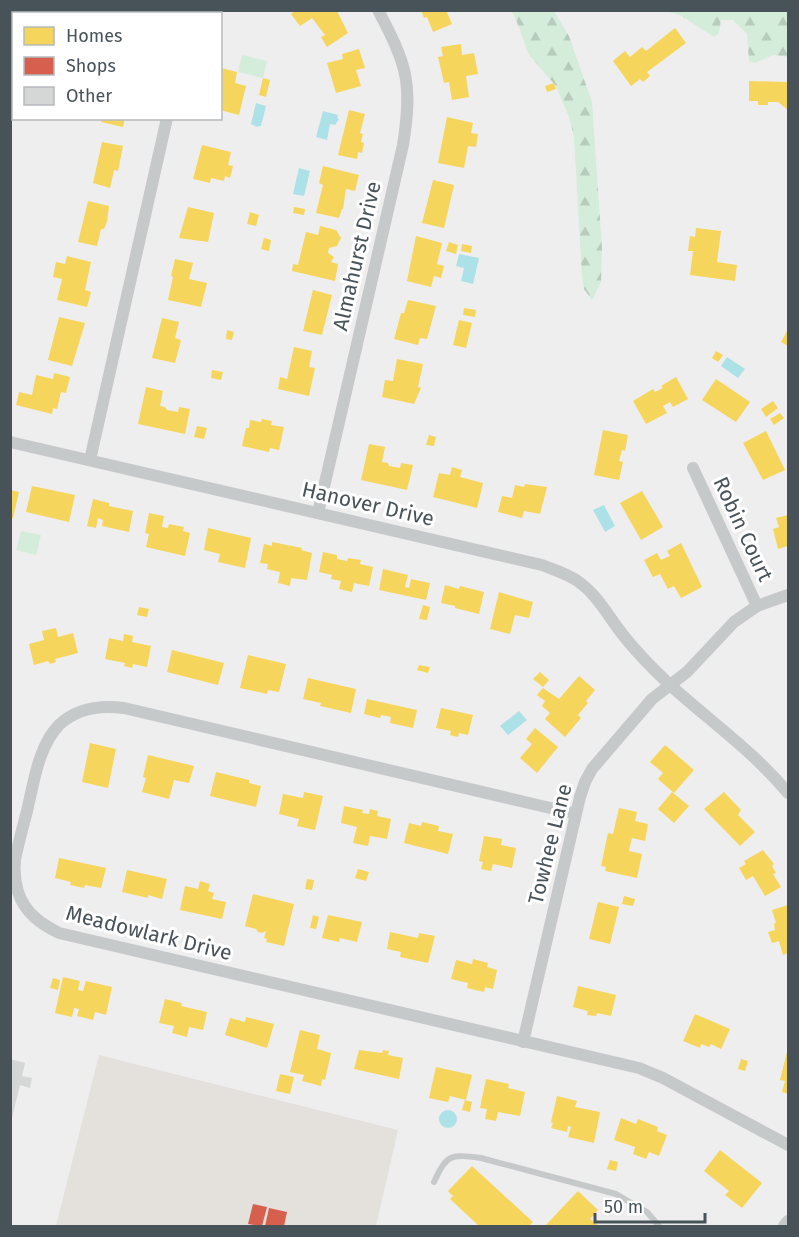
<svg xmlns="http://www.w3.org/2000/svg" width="799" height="1237" font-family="'Fira Sans',sans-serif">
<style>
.commercial{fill:#e4e0dc}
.green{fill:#d4ecda}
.forest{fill:url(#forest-firs)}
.water{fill:#ace1e7}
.homes{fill:#f6d55c}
.shops{fill:#d6604d}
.building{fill:#d5d6d6}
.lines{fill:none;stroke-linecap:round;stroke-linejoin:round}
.lane{stroke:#c6c9ca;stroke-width:6}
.street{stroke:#c6c9ca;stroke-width:12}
.labels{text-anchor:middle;stroke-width:6;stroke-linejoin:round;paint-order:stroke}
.street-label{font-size:21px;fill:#475259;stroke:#fff}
</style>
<defs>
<pattern id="forest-firs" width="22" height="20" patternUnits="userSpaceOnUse" patternTransform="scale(1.5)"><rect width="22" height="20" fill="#d4ecda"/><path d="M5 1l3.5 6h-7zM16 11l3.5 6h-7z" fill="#b7ccbd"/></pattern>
</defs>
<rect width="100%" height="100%" fill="#efeeee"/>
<polygon class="commercial" points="99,1055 398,1130 376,1226 56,1226"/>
<g class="green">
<polygon points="242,55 267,61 263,78 238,72"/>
<polygon points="21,531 41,535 36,555 16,550"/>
</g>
<g class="forest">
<polygon points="511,11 554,11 569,36 592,102 602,248 601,282 592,300 584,289 582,276 574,137 569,117 556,86 529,55 515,17"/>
<polygon points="665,11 788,11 788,57 773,55 755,63 749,61 747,34 733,20 721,20 719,33 714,37 680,15"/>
</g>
<g class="water">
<polygon points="256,103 266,106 261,126 258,126 257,127 251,124"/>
<polygon points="323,111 338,115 337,118 339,119 335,125 330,124 327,140 316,137"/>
<polygon points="299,168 310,171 304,196 293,194"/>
<polygon points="459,254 479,258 473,284 461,281 464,268 456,266"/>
<polygon points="727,357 745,369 738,378 721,366"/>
<polygon points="604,505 615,526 605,532 593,510"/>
<polygon points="519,711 527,720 508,735 500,726"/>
<circle cx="448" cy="1119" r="9"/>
</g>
<g class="homes">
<polygon points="10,10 21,10 21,14 14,14 12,38"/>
<polygon points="296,10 337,11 348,33 327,47 321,37 325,35 312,18 300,26 291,14"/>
<polygon points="421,10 446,10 452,24 433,32 427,17 424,18"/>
<polygon points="675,28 686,43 647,72 650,76 643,82 640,79 631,86 613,61 625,51 630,57 642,47 646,51"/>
<polygon points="461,44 462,55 474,53 478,74 466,76 469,97 452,100 449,82 444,83 438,57 443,56 441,47"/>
<polygon points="359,49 365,68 356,70 361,86 336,93 327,63 343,59 342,54"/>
<polygon points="221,68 237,72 235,83 246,86 239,115 220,110"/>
<polygon points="263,78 270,80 266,97 259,95"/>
<polygon points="749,81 788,82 788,110 778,102 768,102 768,105 758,105 758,101 749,101"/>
<polygon points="554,83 556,89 547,92 545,86"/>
<polygon points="349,110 365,114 360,133 363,134 361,142 364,143 362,153 358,152 357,159 338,155"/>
<polygon points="447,117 473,123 471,133 478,134 476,147 468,146 464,168 438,163"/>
<polygon points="102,118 125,118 123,127 101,122"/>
<polygon points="102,142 123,146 118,171 114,170 110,188 93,183"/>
<polygon points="202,145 231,152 228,165 233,166 230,178 225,176 224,181 211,178 210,183 193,179"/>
<polygon points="323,166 359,175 355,191 346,189 343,209 342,209 339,218 316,213 323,185 319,183"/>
<polygon points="433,180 454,185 444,228 422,223"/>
<polygon points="88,201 109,206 107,222 104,229 101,229 97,246 78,242"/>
<polygon points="188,207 214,213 208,242 179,238"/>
<polygon points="294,207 305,209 304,215 293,213"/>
<polygon points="250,212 259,215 256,226 247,224"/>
<polygon points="320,226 336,230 341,238 337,246 329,248 328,253 334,257 331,262 338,264 335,281 292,271 293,264 298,265 306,232 318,235"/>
<polygon points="696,228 721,231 717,262 737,265 735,281 690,275 693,251 688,251 690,236 695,237"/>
<polygon points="416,236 442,243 437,264 444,266 441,278 434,276 431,287 407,281"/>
<polygon points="264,238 271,240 269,251 261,249"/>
<polygon points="449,242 458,245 456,254 446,251"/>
<polygon points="462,244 472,246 471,253 461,251"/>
<polygon points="67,256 91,262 85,290 91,292 87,307 57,300 62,279 53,277 56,262 65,264"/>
<polygon points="175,259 193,263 189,279 207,283 201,307 168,300 173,277 171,276"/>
<polygon points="313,290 332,295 322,335 303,331"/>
<polygon points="408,300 436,306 427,339 420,338 418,345 394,339 401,313 404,313"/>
<polygon points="464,308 476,310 475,317 463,315"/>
<polygon points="59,317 85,323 72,366 48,360"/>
<polygon points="162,318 179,322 175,338 181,340 175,363 152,358"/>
<polygon points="459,320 472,323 466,348 453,345"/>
<polygon points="788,329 788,346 781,342"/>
<polygon points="227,330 234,332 232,340 226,339"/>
<polygon points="294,347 312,351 309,367 315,368 309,396 278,389 280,377 287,379"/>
<polygon points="716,351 723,355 718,362 712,358"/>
<polygon points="397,359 423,364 418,387 421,388 414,404 382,397 385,380 393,381"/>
<polygon points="212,370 223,372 221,380 211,378"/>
<polygon points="54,373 70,377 66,393 61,392 57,409 53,408 52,414 16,405 19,392 32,395 36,375 53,379"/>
<polygon points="676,377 688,399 673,407 670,402 663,406 667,413 646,424 633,401 653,389 655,392 663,388 661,386"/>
<polygon points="716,379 750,402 736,422 702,400"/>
<polygon points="146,387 163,391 160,406 165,407 167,410 178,412 179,407 190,409 185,434 138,424"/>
<polygon points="773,401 778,408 766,417 761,409"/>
<polygon points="780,413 784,418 774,425 770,419"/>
<polygon points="262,419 272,421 271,425 284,427 279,450 270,448 269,452 242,446 246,428 249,428 250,420 261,422"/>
<polygon points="197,426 207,428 204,439 194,437"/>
<polygon points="603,430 628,435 625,451 622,450 619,461 623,462 619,480 594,475"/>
<polygon points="766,431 785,470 763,480 743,443"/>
<polygon points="429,435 436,437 434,446 426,445"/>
<polygon points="369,444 385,447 382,462 388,463 389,466 400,468 401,463 413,465 407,490 361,480"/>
<polygon points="452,467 462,470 460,477 483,483 477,508 433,497 439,473 450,475"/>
<polygon points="525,484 547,487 540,514 524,511 522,518 498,512 502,496 512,498 515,485 524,487"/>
<polygon points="32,486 75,495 69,522 26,512"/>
<polygon points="10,490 19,492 13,518 10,518"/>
<polygon points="642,491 663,527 641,540 620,503"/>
<polygon points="93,499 109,503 109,506 133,511 129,532 102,526 103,520 98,518 96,528 87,526"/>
<polygon points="149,513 164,516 162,527 168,528 169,524 184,527 183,531 190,533 185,556 146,547 149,534 145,533"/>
<polygon points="788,515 788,546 778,549 773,529 779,527 776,518"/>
<polygon points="208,528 251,538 245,568 218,562 220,554 204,550"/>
<polygon points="272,542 302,548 301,550 312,553 307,580 291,578 290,586 278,583 280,572 267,569 268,564 260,563 264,544 272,546"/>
<polygon points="681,543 702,587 681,598 674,586 668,589 660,574 653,577 644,560 657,553 661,560 670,556 667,551"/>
<polygon points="323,552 337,555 337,559 347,561 348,558 361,560 360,564 373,567 369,586 354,583 352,592 339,589 341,581 331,579 332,575 319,572"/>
<polygon points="383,569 408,575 405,587 409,588 411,579 430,583 426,600 379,590"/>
<polygon points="445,585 459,589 460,586 484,592 479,614 455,608 455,606 441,603"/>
<polygon points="499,592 533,602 529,618 515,615 510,634 490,629"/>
<polygon points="423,605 430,607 427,620 419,619"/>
<polygon points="139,607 149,609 147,617 137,615"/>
<polygon points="56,628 58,637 73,633 78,653 55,659 56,662 50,664 48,661 34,665 29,644 44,640 42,631"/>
<polygon points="124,634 133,636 132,642 151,646 147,667 133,664 132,668 124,666 125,663 105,659 109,638 123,641"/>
<polygon points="172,650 224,663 218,685 167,672"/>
<polygon points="248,655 286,664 279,692 268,690 267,694 240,688"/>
<polygon points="419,665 430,667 428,673 417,670"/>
<polygon points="540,672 549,680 543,687 533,679"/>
<polygon points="579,676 595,690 586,701 588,703 578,715 581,718 565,737 545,719 550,713 542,706 545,701 537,695 543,688 559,699"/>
<polygon points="308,678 356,689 351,713 320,706 321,703 303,699"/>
<polygon points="367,699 417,710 413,728 390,723 391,717 381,715 380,718 364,714"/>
<polygon points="441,708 473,715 468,735 459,733 458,737 450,735 451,731 436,728"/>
<polygon points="535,728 558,747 537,773 520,758 532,744 526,739"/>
<polygon points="90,743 116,749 108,788 82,782"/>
<polygon points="665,745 694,770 674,793 658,779 663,773 650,762"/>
<polygon points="148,755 194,766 189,783 174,780 169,799 142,792 146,778 143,777"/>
<polygon points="216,772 249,780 249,783 261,786 256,807 210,796"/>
<polygon points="304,792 323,796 315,830 297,826 299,819 279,814 283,794 303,798"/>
<polygon points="672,792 689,806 674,823 658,809"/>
<polygon points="724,792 741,810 738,815 755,832 740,846 704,809"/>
<polygon points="344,806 363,810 362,813 369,814 370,809 378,811 377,816 391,819 387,839 370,836 368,846 353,843 357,827 341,823"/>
<polygon points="619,808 637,812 635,821 648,824 645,841 632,838 629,851 642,854 637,878 605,871 606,867 601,866 608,833 613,834"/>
<polygon points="422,822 439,826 438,831 453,834 448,854 404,843 409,823 421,826"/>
<polygon points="484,836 502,839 501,845 516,848 512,868 493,864 491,871 481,869 483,862 479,861"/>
<polygon points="763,850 774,864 772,866 776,873 773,874 781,887 765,896 753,876 746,880 739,868 746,864 744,861"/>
<polygon points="59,858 106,868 101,888 85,885 84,888 70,885 71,882 55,878"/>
<polygon points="358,869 369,872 366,881 355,878"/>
<polygon points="127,870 167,879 162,899 148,895 148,898 122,892"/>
<polygon points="307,879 314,880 312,890 305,889"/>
<polygon points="200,881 210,884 208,891 214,893 212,899 226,902 222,919 180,910 185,886 198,889"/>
<polygon points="253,894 294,904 284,946 266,942 267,939 264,938 266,931 262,933 258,932 256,929 245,926"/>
<polygon points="624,896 635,899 633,906 622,904"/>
<polygon points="598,902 619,907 610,944 589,939"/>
<polygon points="788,905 788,953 783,955 779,941 772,943 768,932 775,930 774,924 776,923 772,910"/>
<polygon points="313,915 319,917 316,929 310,928"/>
<polygon points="328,915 362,922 357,942 340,938 339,942 322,938"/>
<polygon points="390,932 418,938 419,933 435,936 428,963 400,957 401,952 387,949"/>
<polygon points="473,959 488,963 487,967 497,970 493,989 485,987 484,992 467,988 468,983 451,979 456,960 472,964"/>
<polygon points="63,977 80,981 78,990 83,991 86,981 112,987 106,1015 95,1012 93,1020 77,1016 79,1009 74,1008 72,1017 55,1013"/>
<polygon points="53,978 60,980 58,990 50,988"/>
<polygon points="578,986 616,995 611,1016 597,1013 596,1016 587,1015 588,1011 573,1007"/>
<polygon points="165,999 182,1003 181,1006 207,1012 203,1030 189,1027 187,1037 172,1033 174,1026 159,1023"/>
<polygon points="695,1014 730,1029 721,1049 711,1044 709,1047 701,1044 700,1048 683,1041"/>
<polygon points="246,1017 274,1024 267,1048 225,1035 230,1018 245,1022"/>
<polygon points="300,1030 320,1035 317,1049 331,1053 325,1080 322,1079 321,1086 302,1081 304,1075 290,1072"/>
<polygon points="788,1048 788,1094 782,1092 785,1081 780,1080"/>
<polygon points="359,1050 382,1053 383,1050 389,1051 388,1055 403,1058 399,1079 354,1069"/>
<polygon points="741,1059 748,1061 745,1071 738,1069"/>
<polygon points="436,1067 472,1075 466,1100 450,1096 448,1102 429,1098"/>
<polygon points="280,1074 294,1077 290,1094 276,1091"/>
<polygon points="486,1079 509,1084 508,1088 525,1092 520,1116 498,1112 496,1121 485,1119 487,1109 480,1108"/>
<polygon points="557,1096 577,1101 575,1107 600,1112 594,1143 568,1137 571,1127 568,1126 567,1132 551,1128 553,1123 551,1122"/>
<polygon points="465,1100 472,1102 470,1112 462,1110"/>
<polygon points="621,1118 636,1124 638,1119 658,1127 657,1131 667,1135 659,1156 649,1152 646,1159 633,1154 635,1147 614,1140"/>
<polygon points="720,1150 762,1183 742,1208 725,1195 729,1191 704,1171"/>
<polygon points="610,1160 618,1162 616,1171 607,1169"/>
<polygon points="472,1166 533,1222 529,1226 479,1226 450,1199 453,1196 448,1191"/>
<polygon points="578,1191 598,1210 590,1219 599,1226 545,1226"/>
</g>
<g class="shops">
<polygon points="253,1204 267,1207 262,1226 248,1224"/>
<polygon points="269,1208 287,1212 284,1226 265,1226"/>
</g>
<polygon class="building" points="10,1059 25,1063 22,1076 32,1078 30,1088 20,1085 11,1122"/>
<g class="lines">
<path class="lane" d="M434,1182C447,1154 450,1154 481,1158L616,1194L647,1212L659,1226"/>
<g class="street">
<polyline points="188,14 188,10"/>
<path d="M10,442L542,565C554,570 568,574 579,582C597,595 607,614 620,631C635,651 652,668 670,685C710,721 754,752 788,793"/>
<polyline points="90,460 167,118"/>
<polyline points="693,468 757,606"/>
<path d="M318,513L403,145C413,83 407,65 378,10"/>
<path d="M576,814L124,708C100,705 77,708 59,725C38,747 34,782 27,811C23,827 18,844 15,860C14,871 15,882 18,892C25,913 41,924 59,933L639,1068L663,1078L788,1145"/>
<polyline points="523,1042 580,797 585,782 592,769 652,699 687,672 734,622 757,606 788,595"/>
<polyline points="784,1226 788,1221"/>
</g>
</g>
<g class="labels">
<g class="street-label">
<text transform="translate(357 256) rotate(-77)" y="7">Almahurst Drive</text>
<text transform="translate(368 504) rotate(13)" y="7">Hanover Drive</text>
<text transform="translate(743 529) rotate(65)" y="7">Robin Court</text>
<text transform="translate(550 844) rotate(-76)" y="7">Towhee Lane</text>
<text transform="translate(149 933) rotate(14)" y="7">Meadowlark Drive</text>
</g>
</g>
<rect width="799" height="1237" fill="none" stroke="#475259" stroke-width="24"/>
<rect x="12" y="12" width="210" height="108" fill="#ffffff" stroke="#b5babd" stroke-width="1.5"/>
<rect x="24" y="27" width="30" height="18" fill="#f6d55c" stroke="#b5babd" stroke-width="1.5"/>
<text x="66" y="42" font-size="18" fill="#475259">Homes</text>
<rect x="24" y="57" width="30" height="18" fill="#d6604d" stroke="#b5babd" stroke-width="1.5"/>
<text x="66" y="72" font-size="18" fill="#475259">Shops</text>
<rect x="24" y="87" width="30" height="18" fill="#d5d6d6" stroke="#b5babd" stroke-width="1.5"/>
<text x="66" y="102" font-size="18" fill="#475259">Other</text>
<path d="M595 1213v9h110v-9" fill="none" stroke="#475259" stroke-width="3"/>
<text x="604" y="1213" font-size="18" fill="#475259" stroke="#ffffff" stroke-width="4.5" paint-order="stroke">50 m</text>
</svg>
